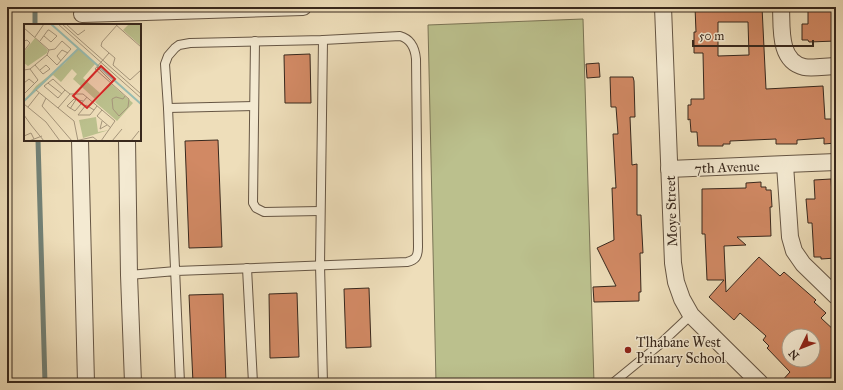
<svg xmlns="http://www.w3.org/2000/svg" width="843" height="390" font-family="'IM FELL Great Primer',serif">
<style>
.green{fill:#bbc08d;stroke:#7a7455}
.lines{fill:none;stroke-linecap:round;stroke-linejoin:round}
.stream{stroke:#728176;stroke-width:5}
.building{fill:#d18964;stroke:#38281d;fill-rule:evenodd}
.service-casing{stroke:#665644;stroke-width:10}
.minor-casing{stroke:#665644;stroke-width:18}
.service{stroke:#f4ead2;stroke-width:8}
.minor{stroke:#f4ead2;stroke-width:16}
.poi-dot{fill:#8f2418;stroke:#f4ead2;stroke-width:1.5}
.labels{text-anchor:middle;stroke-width:3;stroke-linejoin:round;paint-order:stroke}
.street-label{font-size:14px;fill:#38281d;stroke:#f4ead2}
.poi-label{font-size:14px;fill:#38281d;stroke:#f4ead2;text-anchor:start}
.inset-river{fill:none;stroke:#99bcb1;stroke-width:2}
.inset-road{fill:none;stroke:#a5957b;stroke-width:1}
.view{fill:#d62828;fill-opacity:0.15;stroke:#d62828;stroke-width:2}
.inset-edge{fill:none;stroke:#38281d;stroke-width:2}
</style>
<rect width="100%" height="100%" fill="#eedeba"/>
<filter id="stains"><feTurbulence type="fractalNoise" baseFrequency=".005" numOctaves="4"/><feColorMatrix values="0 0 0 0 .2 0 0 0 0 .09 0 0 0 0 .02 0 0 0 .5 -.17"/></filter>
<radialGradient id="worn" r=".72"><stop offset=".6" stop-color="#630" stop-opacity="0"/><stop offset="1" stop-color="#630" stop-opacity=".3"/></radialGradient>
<polygon class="green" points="583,19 594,383 436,383 428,25"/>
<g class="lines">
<g class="stream">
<polyline points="35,7 35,25"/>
<polyline points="38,140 45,383"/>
</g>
</g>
<g class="building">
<path d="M695,7H762L766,89L823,86L825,119H836V143L824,144V138L797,140V144H776V139L730,141V144H723V146H698L697,132H691L690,119L688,120V105H691V99H704L703,53H694V32H696ZM718,22H748L749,55L718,56Z"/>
<polygon points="808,7 836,7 836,41 809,42 808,40 802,40 802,24 808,24"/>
<polygon points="310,54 311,103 285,103 284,55"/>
<polygon points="599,63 600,77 587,78 586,64"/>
<polygon points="610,77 633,77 634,81 635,117 630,117 632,165 637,164 637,215 641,215 643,253 640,253 641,292 639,292 639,301 594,302 593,287 616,286 597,248 614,240 612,188 616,188 613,134 618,134 616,107 611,107"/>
<polygon points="218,140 222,247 189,248 185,141"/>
<polygon points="831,179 836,258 821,259 821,257 814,257 812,223 808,223 806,199 815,199 814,180"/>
<path d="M761,182V187H766V190H771L772,207H770L771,236L737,237L746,245L724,246L726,292L759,257L780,276L784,272L816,300L814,302L826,313L821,318L836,332V374L827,383H780L790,372L767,348L769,346L763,340L766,336L740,313L734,320L709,297L724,280H707L705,234H702V189L746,188V183ZM789,336H813V360H789Z"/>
<polygon points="369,288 371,347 346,348 344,289"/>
<polygon points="297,293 299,357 270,358 269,294"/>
<polygon points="223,294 226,383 193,383 189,295"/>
</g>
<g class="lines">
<defs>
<g id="service">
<polyline points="323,40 320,265 323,383"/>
<polyline points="255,41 253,203 256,208 264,212 320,211"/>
<polyline points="168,108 254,106"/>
<polyline points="247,268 253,383"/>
<path d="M129,275L176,271L407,262C416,260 418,256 418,247L416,59C415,48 411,39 400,36L323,40L190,43L179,45L175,48L168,56L165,64L168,108L180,383"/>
<polyline points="614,382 658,346 691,315"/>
</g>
<g id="minor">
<polyline points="663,7 673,263 676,282 682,299 691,315 760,383"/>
<path d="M781,7C782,27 778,61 804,67C812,69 827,66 836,66"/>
<polyline points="82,14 303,7"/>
<polyline points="80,140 86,383"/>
<polyline points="127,140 129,275 133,383"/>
<polyline points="785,165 790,237 794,251 803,264 836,296"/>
<polyline points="669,169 836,162"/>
</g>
</defs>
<use href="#service" class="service-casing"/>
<use href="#minor" class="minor-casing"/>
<use href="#service" class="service"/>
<use href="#minor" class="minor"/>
</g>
<circle class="poi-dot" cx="628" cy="350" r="4"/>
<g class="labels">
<g class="street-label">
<text transform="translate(727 167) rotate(-2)" y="5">7th Avenue</text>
<text transform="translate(671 211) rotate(-92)" y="5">Moye Street</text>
</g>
<g class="poi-label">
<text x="636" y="347">Tlhabane West<tspan x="636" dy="16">Primary School</tspan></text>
</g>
</g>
<g transform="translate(24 24)">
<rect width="117" height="117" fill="#eedeba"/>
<path d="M105,0H117V22L99,6ZM11,14L24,26L23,29L4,42L0,39V28ZM54,24L71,40L59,54L76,69L71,75L49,55L53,50L48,45L37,58L29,51L0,78L12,62L41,39ZM87,60L109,79L93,97L71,78ZM72,93L74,108L85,106L59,114L55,96Z" fill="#bbc08d"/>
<path class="inset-river" d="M27,0L117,80M0,77L54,25"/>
<path class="inset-road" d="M34,0L117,74M38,0L117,70M42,0L54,11L61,6M91,0L117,23M94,0L78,18L77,22L91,34L89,41L106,56L117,46M0,4L25,26M11,13L20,0M0,17L3,16L6,19L0,27M16,17L24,6H25L33,12L27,18L20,12M85,29L71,45L105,75L104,83L95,92L89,85L88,75L92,73L99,75L101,72M23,31L33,41L47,25L38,17L31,25L25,26M37,37L33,32L38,26L44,29M11,41L18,49L19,50L26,45L22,41L16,46M73,43L88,58M0,46L6,45L23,31L25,26M0,59L5,55L10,59M24,59L38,70M12,66L50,97L54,117M41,66L34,74L20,62L29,55L41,66L46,70M0,70L14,56L6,45M22,74L18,82L48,117M59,77L50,75L43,82L51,87L63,73M69,78L88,57M0,80L22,98L36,117M4,83L15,69M34,84L46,70H59L91,97L77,117M46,85L53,74M70,86L62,81L54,91H66L70,86L73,82M78,86L73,92L87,104M0,91L7,101M78,97L76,105L83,101M7,101L20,117M0,112L7,109L10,115M5,117L18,112M51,117L69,113L74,117M88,117L98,105M107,117L115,107"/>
<path class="view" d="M77,42L91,55L63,84L49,72Z"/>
<rect width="117" height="117" class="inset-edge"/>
</g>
<rect width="843" height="390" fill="none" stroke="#eedeba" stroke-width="24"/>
<rect x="8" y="8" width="827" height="374" fill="none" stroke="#38281d" stroke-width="2"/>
<rect x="12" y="12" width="819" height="366" fill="none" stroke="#38281d"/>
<g transform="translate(801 348) rotate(227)"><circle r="19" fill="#f4ead2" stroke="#a99c8a"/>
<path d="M0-3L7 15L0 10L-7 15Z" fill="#8f2418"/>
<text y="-6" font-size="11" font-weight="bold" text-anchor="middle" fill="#38281d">N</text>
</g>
<path d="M693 40v6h120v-6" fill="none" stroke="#38281d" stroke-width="2"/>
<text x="699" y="40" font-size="12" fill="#38281d" stroke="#f4ead2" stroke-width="3" paint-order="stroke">50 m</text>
<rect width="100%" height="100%" filter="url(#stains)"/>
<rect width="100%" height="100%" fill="url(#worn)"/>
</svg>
